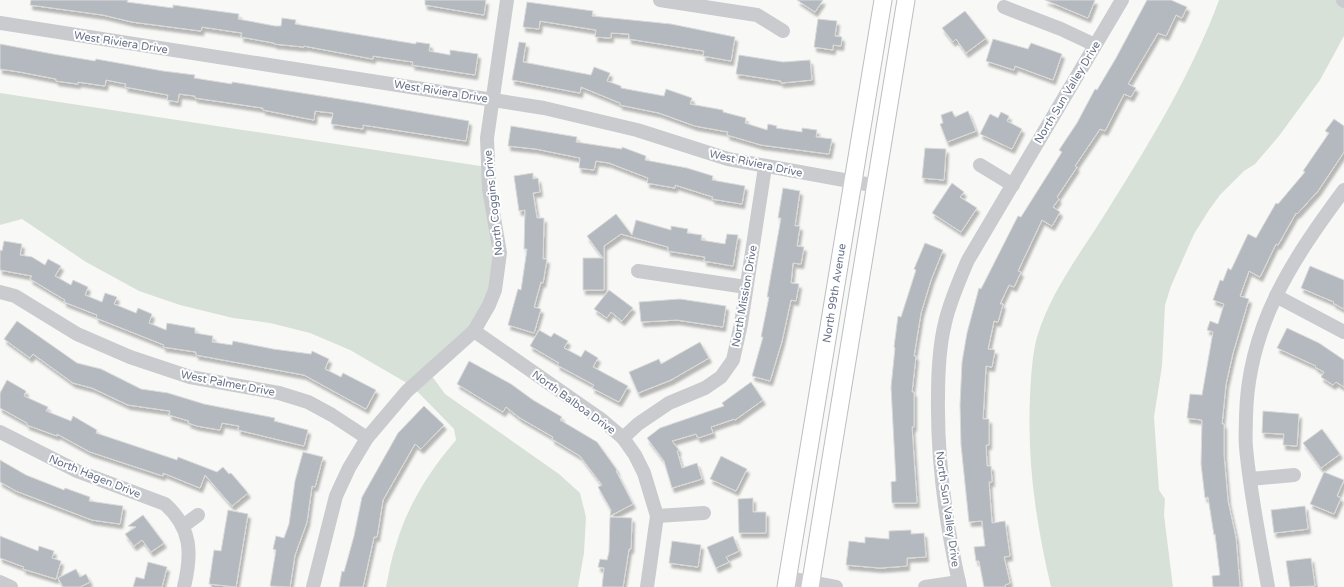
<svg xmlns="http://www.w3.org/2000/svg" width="1344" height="587" font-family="'Varela Round',sans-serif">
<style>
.green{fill:#d8e1d7}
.building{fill:#b4b9c0;stroke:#dadad8;filter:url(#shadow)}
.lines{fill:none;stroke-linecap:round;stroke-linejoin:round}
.major-casing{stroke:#bbbec2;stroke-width:19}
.minor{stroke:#c9cbcf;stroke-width:14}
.major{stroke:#fff;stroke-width:17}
.labels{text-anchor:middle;stroke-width:4;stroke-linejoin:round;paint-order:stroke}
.street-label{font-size:11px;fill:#677288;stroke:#fff}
</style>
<defs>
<filter id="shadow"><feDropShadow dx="2.5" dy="4.5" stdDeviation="1" flood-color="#0004"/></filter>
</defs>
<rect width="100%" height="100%" fill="#f8f9f6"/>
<g class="green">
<path d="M1219,0H1344V36L1320,80L1279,136L1255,164L1244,171L1220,195L1209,210L1194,234L1171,286L1165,305L1162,366L1154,417L1159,490L1165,499L1164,515L1173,587H1051C1036,523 1027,463 1030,397C1031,377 1032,356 1037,337C1052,288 1084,249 1110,206C1151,141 1192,73 1219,0Z"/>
<path d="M0,93L487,167L498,232L489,305L429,372L445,394L559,474L580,493L586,517L584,553L578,587H386C389,573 391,559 396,545C407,506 430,470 456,440L454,429L412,386L350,350L310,333L270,323L233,318L180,305L139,291L86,262L22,219L0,225Z"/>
</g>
<g class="building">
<polygon points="31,0 128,0 127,2 173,8 173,5 239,14 238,19 275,26 281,26 282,18 296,20 295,24 416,44 416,42 430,44 429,51 450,55 450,50 478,54 475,75 412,65 413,62 373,56 373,59 304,46 304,47 274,44 274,43 241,37 242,33 202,27 201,31 132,22 103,15 30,5"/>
<polygon points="425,0 486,0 484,15 425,5"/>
<polygon points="797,0 823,0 815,12"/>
<polygon points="1045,0 1095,0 1088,18"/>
<polygon points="1147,0 1171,0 1187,7 1182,18 1176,15 1166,36 1158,33 1128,84 1136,88 1131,97 1124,94 1105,131 1100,129 1075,166 1077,167 1057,197 1059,199 1053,207 1060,212 1052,226 1042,220 1018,271 1021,272 1014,287 1009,285 1000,304 1003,304 998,322 994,321 988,349 995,350 992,367 986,366 983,419 989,419 989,445 986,445 987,466 991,466 992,482 989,482 992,523 1005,521 1010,556 1004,557 1010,583 1005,585 1005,587 984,587 979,561 976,561 974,547 985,546 982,521 969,522 961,445 960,405 962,362 967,333 979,288 981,289 1018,216 1021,217 1062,152 1059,150 1077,123 1095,89 1097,90 1116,58"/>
<polygon points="527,2 593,11 592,16 671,24 735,37 731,61 703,56 704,51 629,39 629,34 611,33 611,38 595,37 596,30 540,21 539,29 523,27"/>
<polygon points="965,11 986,38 966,53 956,39 953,42 942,28"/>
<polygon points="818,19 837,21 835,36 842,37 841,46 833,45 833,50 814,47"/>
<polygon points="993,39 1028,49 1031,43 1062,54 1053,80 1015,66 1014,70 986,61"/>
<polygon points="519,42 526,43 523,62 591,75 594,67 610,73 607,81 621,86 621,88 664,96 666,89 692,98 690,104 723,110 723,112 746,118 745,123 767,130 768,124 777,126 776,128 802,132 802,128 817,130 816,137 832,139 829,154 761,145 727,135 728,132 695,126 659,113 620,105 620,103 581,87 580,93 512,80"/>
<polygon points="0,44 53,54 95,61 96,59 163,71 195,75 194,78 232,84 232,82 365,103 469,121 466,141 363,125 363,129 331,124 333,113 315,111 314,120 263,110 263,108 195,98 195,96 179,94 178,102 167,100 168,95 125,87 126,84 106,80 105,86 78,82 78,84 56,81 56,79 20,72 0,69"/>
<polygon points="739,55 783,62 810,60 812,80 781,83 781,81 736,74"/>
<polygon points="952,111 955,117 968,111 976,131 947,142 940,124 943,123 941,115"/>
<polygon points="1001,112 1009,116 1007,121 1022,129 1012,149 980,134 990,114 998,118"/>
<polygon points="1334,119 1344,126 1344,152 1318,191 1297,214 1296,213 1278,245 1276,244 1260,277 1249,271 1240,296 1249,299 1233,353 1226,384 1222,424 1224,424 1224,455 1228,501 1236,538 1240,587 1213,587 1212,576 1220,575 1215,534 1214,535 1208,497 1205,498 1201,464 1202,420 1187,418 1190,394 1202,395 1213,332 1207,330 1210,321 1218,324 1224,304 1213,300 1220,280 1223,281 1228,268 1231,270 1248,234 1256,238 1276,203 1278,204 1305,172 1303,171 1329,133 1325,131"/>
<polygon points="511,126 577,137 576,142 622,149 622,147 646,156 645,160 687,168 713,176 712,180 745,186 742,204 712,199 713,197 675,185 675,188 647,183 648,178 609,163 596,161 594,170 579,168 580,158 536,149 508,146"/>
<polygon points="925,148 946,149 944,180 922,178"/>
<polygon points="533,173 533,179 538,178 540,192 533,193 537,218 544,218 543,259 547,259 543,283 541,282 534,307 541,309 534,333 508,325 518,289 521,290 527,249 524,249 525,210 519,211 514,176"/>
<polygon points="952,183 964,192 960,197 977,208 961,232 932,213"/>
<polygon points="783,188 800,191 795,226 800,226 797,246 804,247 801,264 793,263 791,283 799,284 796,301 791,300 782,341 770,381 752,376 763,337 761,337 769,297 767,297 781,218 778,218"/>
<polygon points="616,214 632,235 636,220 671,230 671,226 688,229 687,233 702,235 701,240 725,244 727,234 738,235 733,266 704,261 705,257 668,251 668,247 621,234 604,246 604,290 583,290 583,258 603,258 587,236"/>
<polygon points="4,241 22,244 20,255 32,257 45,265 48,259 61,266 55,276 71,285 73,280 88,287 85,295 102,302 105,293 117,297 114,304 136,313 138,308 152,314 149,323 166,330 167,323 195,328 195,333 213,336 212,342 232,345 233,341 273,349 311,354 312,351 329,359 325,369 341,377 343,373 376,390 366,409 304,375 196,355 196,352 163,347 164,345 96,318 97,315 64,302 65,300 30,279 32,276 0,270 0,250 2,251"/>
<polygon points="925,243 943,250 931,280 921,313 914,356 916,356 912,392 914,392 914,427 912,427 917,503 892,503 891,482 896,481 891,387 895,348 894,347 898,316 901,317 916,270 914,269"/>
<polygon points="1310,266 1344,280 1344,309 1333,303 1334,302 1301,288"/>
<polygon points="609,290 633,308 622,321 611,312 607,318 594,309"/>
<polygon points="680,299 726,306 723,327 677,320 641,322 639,302"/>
<polygon points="17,321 77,363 101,369 141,389 168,393 204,404 275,418 274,421 308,430 304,446 238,430 239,426 222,423 220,430 197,426 188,423 189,421 169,415 170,411 128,405 92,388 73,383 33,354 30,358 4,339"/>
<polygon points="1287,328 1319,343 1344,360 1344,387 1336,382 1333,385 1321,377 1324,372 1315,367 1316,366 1277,348"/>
<polygon points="539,330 551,337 554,333 568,341 564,348 581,357 585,350 598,358 593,367 628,386 619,402 592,388 594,385 557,365 559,363 530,346"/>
<polygon points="700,342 709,358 671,380 638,393 629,372 659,359 661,364"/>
<polygon points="469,361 511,384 533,400 562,417 560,420 597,442 617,470 616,471 633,504 610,516 611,510 598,487 602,485 580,456 552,439 553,437 520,418 506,407 503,412 457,384"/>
<polygon points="7,380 26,391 24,396 48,407 46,411 71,421 73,416 97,430 96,433 177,460 178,457 217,472 223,467 229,474 231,473 248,493 232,506 205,475 200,488 163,473 163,476 90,452 57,434 57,436 27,425 27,423 0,408 0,393"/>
<polygon points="751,382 763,400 735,420 734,419 711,427 713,433 698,438 696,434 672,441 679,450 677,451 682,468 697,463 702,479 672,488 664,461 647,438 660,428 724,406 722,403"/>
<polygon points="424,406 444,425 421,449 415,444 383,500 377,537 374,537 363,587 339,587 342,571 344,572 354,536 362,497 398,433"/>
<polygon points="1263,411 1299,414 1297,446 1283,445 1284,434 1262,433"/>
<polygon points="1322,429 1340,454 1321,468 1303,443"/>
<polygon points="303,452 323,457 315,487 312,486 307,522 295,555 290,587 270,586 276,550 273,549 276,536 284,538 289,524 295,481"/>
<polygon points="721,456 747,469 736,491 710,479"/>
<polygon points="0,460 26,475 64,490 65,488 90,497 89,501 123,506 120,524 92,520 16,491 0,482"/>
<polygon points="1324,472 1344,480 1337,496 1341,498 1334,514 1310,504"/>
<polygon points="753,498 753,512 766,512 766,533 739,533 738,499"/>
<polygon points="1305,506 1308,529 1274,533 1271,510"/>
<polygon points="228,510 248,514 236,587 209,584 214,550 221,551"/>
<polygon points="143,515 164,543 151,552 142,540 134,546 125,534 136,527 128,526"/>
<polygon points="610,517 632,518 631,549 629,549 623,587 602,587 604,568 598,567 600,559 607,560 609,552"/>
<polygon points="911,530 911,534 924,533 926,557 907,558 907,566 880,568 846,565 849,541 865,543 865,537 889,539 889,531"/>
<polygon points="0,536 38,551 39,546 54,551 52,558 61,561 56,579 23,569 24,567 0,558"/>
<polygon points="733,536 739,551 726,557 729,562 716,568 707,547"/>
<polygon points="672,541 701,545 698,567 669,563"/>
<polygon points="1311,558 1315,586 1290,587 1286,561"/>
<polygon points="148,562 167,567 162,587 133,587 136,577 144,579"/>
<polygon points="76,569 80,577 86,574 90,582 80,587 63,587 58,578"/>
</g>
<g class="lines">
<defs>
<g id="major">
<polyline points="786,587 883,0"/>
<polyline points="810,587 906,0"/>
</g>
</defs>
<use href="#major" class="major-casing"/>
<g class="minor">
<polyline points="660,0 757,15 783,31"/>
<polyline points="1343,0 1344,1"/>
<polyline points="1004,7 1061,29 1095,45"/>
<polyline points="0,23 544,108 637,130 728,159 877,186"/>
<polyline points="980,165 1013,185"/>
<polyline points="638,271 746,287"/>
<polyline points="0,292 15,296 77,334 130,357 190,377 279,393 308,402 332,415 367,438"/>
<polyline points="1276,296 1344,332"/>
<polyline points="474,331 602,420 623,438 635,455 644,473 657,516 647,587"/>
<path d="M0,432L77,471L165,504C192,528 192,554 184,587"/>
<polyline points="623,438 638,424 669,403 705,388 721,377 733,360 741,324 765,167"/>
<polyline points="1250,479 1294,475"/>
<polyline points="657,516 704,513"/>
<polyline points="183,526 198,515"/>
<polyline points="788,578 836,587"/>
<polyline points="0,582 11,587"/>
<polyline points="313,587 336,496 349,468 367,438 407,391 474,331 489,305 495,290 500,253 489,189 487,138 507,0"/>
<polyline points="925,587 959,582"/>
<path d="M960,587C946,525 937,462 938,398C938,373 939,347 945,323C950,301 959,281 968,260L1122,0"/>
<path d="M1268,587C1260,541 1250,493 1246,447C1245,437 1246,426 1246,416C1248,326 1292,260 1344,190"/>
</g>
<use href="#major" class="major"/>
</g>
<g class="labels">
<g class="street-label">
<text transform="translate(121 42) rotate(9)" y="4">West Riviera Drive</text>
<text transform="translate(441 91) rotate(9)" y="4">West Riviera Drive</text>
<text transform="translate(1067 92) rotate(-59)" y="4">North Sun Valley Drive</text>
<text transform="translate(756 163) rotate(12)" y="4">West Riviera Drive</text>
<text transform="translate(493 203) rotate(-96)" y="4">North Coggins Drive</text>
<text transform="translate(834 293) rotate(-81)" y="4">North 99th Avenue</text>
<text transform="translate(744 296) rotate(-80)" y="4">North Mission Drive</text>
<text transform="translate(228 383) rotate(11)" y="4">West Palmer Drive</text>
<text transform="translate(574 402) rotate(36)" y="4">North Balboa Drive</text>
<text transform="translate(95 476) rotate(22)" y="4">North Hagen Drive</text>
<text transform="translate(948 509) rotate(82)" y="4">North Sun Valley Drive</text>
</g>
</g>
</svg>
